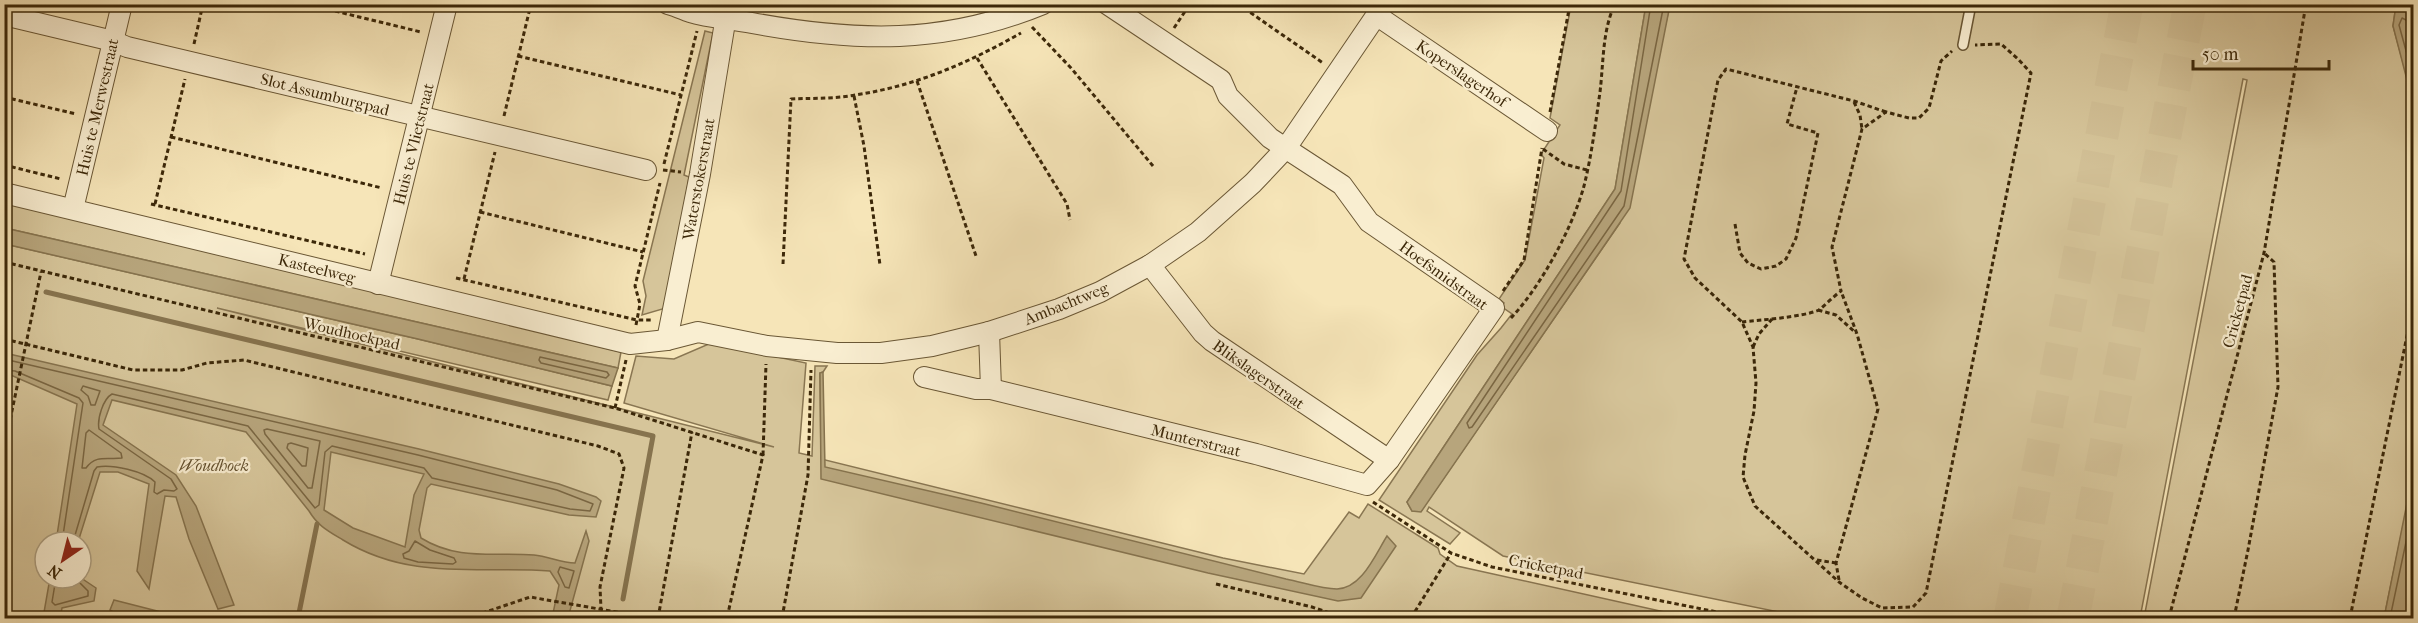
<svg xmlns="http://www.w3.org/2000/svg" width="2418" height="623" font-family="'IM FELL French Canon',serif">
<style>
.green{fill:#d6c59a;stroke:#897652;stroke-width:1.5;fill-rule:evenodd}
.water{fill:#b7a57c;stroke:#86734e;stroke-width:1.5;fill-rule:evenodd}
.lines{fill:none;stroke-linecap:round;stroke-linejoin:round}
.shore{stroke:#7a6642;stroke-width:1.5}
.stream{stroke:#86734e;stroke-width:5}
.highway-tunnel{stroke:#d1bf95;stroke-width:33;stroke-dasharray:33 16;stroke-linecap:butt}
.lane-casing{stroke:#6a5735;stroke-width:12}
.street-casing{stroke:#6a5735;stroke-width:22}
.path{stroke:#3c2809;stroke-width:3;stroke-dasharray:4.5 3;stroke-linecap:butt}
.lane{stroke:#f9eed1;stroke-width:9}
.street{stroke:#f9eed1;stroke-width:20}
.labels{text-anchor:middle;stroke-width:4.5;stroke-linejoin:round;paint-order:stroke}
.street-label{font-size:16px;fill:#3c2809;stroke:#f9eed1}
.park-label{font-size:16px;font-style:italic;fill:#624f2d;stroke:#f9eed1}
</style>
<rect width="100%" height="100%" fill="#f6e5b8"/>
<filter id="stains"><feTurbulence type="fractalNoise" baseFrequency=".00333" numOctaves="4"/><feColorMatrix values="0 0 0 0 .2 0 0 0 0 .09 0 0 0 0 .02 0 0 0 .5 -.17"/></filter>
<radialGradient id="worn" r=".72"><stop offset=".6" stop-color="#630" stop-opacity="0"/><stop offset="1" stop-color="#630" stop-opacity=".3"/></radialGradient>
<g class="green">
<polygon points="1571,5 1646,5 1615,189 1407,502 1412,511 1421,511 1620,223 1670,5 2396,5 2393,26 2414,103 2414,473 2384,618 2144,618 2247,80 2243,79 2140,618 1808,618 1503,556 1429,507 1427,511 1460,533 1450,544 1379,500 1477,355 1501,328 1512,314 1502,307 1504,303 1499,299 1525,260 1544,158 1541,154 1560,125 1550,118"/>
<polygon points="705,31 713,33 684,175 689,177 670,299 666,308 642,315 646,296 643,281"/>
<polygon points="5,201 621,352 618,368 5,228"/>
<path d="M5,244L418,339L612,386L608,400L217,308L774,447L624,403L636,356L674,359L711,343L806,363L799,453L812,456L815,366H827L823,372L820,373L821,459L1223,558L1304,574L1349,512L1359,518L1368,504L1438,548L1440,554L1457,566L1687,617L1707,618H5ZM45,542H81V578H45Z"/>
</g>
<g class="water">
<polygon points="1646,5 1670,5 1630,208 1421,512 1412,511 1407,502 1615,189"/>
<polygon points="2396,5 2407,5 2413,26 2413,103 2393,26"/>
<polygon points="5,228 618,368 612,386 418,339 5,244"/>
<path d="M5,353L419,449L559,484L596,497L601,501L596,517L569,515L431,484L427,488L419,530L421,538C458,561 494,552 534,555C548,556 561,563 575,563L586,531L589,541L568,618H552L559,585L550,571C477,566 410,581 343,540C328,531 318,526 309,511L246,432L112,400L103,425L176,475L196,506L234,605L218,609L189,539L176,497L165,496L149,589L137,571L149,484L118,472H100L78,542H56L77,404L13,376L5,375ZM331,452L424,474L414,495L405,547L353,528L324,510Z"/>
<path d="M823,372L825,467L981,503L1286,579C1302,582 1321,589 1337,589C1362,588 1375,555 1387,536L1396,546L1361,598L1338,601L1208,573L821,479L820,373Z"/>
<polygon points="2413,473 2414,585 2407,618 2384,618"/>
<polygon points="50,578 81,578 96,588 94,601 62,608 60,618 43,618"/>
<polygon points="114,600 161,612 157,618 145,615 144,618 123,618 110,610"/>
</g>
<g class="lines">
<g class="shore">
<polyline points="1651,4 1621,191 1467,423 1469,428 1472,427 1624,206 1664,4"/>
<polyline points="2414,24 2402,18 2399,25 2414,80"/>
<polygon points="540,357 607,372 609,375 606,378 541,363 539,360"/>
<path d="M4,359L418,455L557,490L593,504L590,511L570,509L432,478L424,468L332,446L325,452L319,505L315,508L248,426L112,394C103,399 97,419 99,429L171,479L177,489L174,491L164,490L157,494L154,492L155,482C144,471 112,464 97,467L94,471L73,542"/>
<polyline points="4,370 15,371 79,398 83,403 62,542"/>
<polygon points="83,386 100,391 95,405 91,405 88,396 81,390"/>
<polygon points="267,429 320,441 312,488 308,488 265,434 264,430"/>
<path d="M89,430L121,453L122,458C108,460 96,454 86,468H82L86,433Z"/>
<polygon points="291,443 308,448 306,466 302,466 287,448 288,444"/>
<polygon points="415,541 430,550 454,558 456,562 453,564 418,562 404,558 403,554 409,551"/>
<polygon points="560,567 574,571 569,588 565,587 558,572"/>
<polyline points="56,578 52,602 55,605 88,596 88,591 75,578"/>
<polyline points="2390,618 2414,504"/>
</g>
<g class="stream">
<polyline points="46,292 653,436 623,599"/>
<polyline points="298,618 317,524"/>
</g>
<g class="highway-tunnel">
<polyline points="2010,618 2127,4"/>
<polyline points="2073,618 2190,4"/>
</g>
<defs>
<polyline id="lane" points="1963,45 1971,4"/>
<g id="street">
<path d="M668,4C676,6 682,9 690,12C709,18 732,19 752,23C856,42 944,45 1043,4"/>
<polyline points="4,15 113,41 127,47 646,170"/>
<polyline points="1376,15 1547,131"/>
<polyline points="4,193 630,344 667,340 698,332 767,346 837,353 881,353 932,346 989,332 1059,309 1100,292 1150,265 1198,232 1253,183 1286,148 1384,4"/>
<polyline points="73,209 122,4"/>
<polyline points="1150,265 1203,333 1212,341 1389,460"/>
<polyline points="378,284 447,4"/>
<polyline points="989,332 991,389"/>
<polyline points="667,340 700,174 728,4"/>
<polyline points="924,377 976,389 991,389 1256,454 1367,485 1389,460 1494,308 1369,222 1342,185 1270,138 1228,96 1221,80 1107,4"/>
</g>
</defs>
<use href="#lane" class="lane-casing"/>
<use href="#street" class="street-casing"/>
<g class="path">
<polyline points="306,4 421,32"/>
<polyline points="1238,4 1323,63"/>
<polyline points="1281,7 1283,4"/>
<polyline points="1032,27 1071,68 1153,166"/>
<polyline points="1174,28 1190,4"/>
<polyline points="194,44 203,4"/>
<polyline points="518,56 681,95"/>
<polyline points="977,58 1067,204 1070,220"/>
<polyline points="917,81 976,256"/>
<polyline points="854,96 864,146 880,265"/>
<polyline points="4,97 76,114"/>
<polyline points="1854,102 1860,115 1862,129"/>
<polyline points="1550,112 1570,4"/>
<polyline points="1886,112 1854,101 1726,69 1718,80 1684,259 1695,278 1742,322 1753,347 1756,383 1754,411 1745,455 1743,477 1755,506 1839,582 1862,598 1882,608 1913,607 1926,593 2031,73 2018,59 2001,44 1975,45"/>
<polyline points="504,116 531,4"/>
<polyline points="171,137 382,188"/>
<polyline points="1543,149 1564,164 1587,170"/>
<polyline points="664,164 697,31"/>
<polyline points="4,165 61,179"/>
<polyline points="663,170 681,172"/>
<polyline points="151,204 365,254"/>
<polyline points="155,204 185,79"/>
<polyline points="480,212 643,252"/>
<polyline points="1735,224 1740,253 1748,263 1761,269 1776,266 1786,259 1796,238 1818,133 1787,124 1797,87"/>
<polyline points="4,262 615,408 763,455 727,618"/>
<path d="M783,264L791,99C812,98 834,99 855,95C916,86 968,63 1021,33"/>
<polyline points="456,278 637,320 653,320"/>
<polyline points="464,279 495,152"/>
<polyline points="1503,291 1524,260 1542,148"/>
<polyline points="1818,310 1836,315 1856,333"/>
<path d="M1511,318C1541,286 1572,229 1584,186C1591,158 1595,128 1599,99C1604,68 1601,33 1615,4"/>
<path d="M1742,322C1761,320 1803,317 1819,310C1823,307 1835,295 1841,291L1832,247L1862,129L1886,112L1909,118H1919L1929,108L1941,61L1952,51"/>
<polyline points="636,325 640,304 635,286 660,183"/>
<polyline points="4,339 133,370 182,370 207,363 244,360 598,446 619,454 624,468 600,587 601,609"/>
<polyline points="1753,347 1759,334 1772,319"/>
<polyline points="615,408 626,360"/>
<polyline points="4,449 41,272"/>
<polyline points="763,455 766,364"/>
<polyline points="1373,502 1451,553 1492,567 1747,618"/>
<polyline points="1817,560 1836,563"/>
<polyline points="1839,580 1836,563 1878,409 1857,334 1841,291"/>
<polyline points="1216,584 1312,607 1344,618"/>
<polyline points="468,618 530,597 651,618"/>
<polyline points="658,618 692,432"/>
<polyline points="782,618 808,475 811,370"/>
<polyline points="1411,618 1451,553"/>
<polyline points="2169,618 2264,253 2306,4"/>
<polyline points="2234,618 2248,550 2278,387 2274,262 2264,253"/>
<polyline points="2350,618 2414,301"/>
</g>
<use href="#lane" class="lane"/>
<use href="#street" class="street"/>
</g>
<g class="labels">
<g class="street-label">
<text transform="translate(1462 73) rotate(34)" y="6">Koperslagerhof</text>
<text transform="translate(325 94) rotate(14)" y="6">Slot Assumburgpad</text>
<text transform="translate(97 107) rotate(-77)" y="6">Huis te Merwestraat</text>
<text transform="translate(413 144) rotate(-76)" y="6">Huis te Vlietstraat</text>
<text transform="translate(698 179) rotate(-80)" y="6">Waterstokerstraat</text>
<text transform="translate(317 268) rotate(14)" y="6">Kasteelweg</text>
<text transform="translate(1444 275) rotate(36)" y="6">Hoefsmidstraat</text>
<text transform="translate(1066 303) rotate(-22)" y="6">Ambachtweg</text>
<text transform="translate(2237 311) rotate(-75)" y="6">Cricketpad</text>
<text transform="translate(352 333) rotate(13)" y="6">Woudhoekpad</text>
<text transform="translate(1259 374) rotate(35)" y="6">Blikslagerstraat</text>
<text transform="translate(1196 440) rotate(14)" y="6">Munterstraat</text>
<text transform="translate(1546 566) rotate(11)" y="6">Cricketpad</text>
</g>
<g class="park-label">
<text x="214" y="471">Woudhoek</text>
</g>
</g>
<rect width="2418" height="623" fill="none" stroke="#f6e5b8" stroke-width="24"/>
<rect x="6" y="6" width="2406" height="611" fill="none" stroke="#3c2809" stroke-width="3"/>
<rect x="12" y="12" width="2394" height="599" fill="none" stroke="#3c2809" stroke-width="1.5"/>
<g transform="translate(63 560) rotate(215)"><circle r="28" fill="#f9eed1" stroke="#ad9f81" stroke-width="1.5"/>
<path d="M0-4.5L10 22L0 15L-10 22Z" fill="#8f2418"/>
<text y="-9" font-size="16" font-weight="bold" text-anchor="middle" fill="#3c2809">N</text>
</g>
<path d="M2193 60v9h136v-9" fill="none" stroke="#3c2809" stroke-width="3"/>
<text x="2202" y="60" font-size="18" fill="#3c2809" stroke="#f9eed1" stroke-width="4.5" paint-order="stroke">50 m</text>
<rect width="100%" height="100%" filter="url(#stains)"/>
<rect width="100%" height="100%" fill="url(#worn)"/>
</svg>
